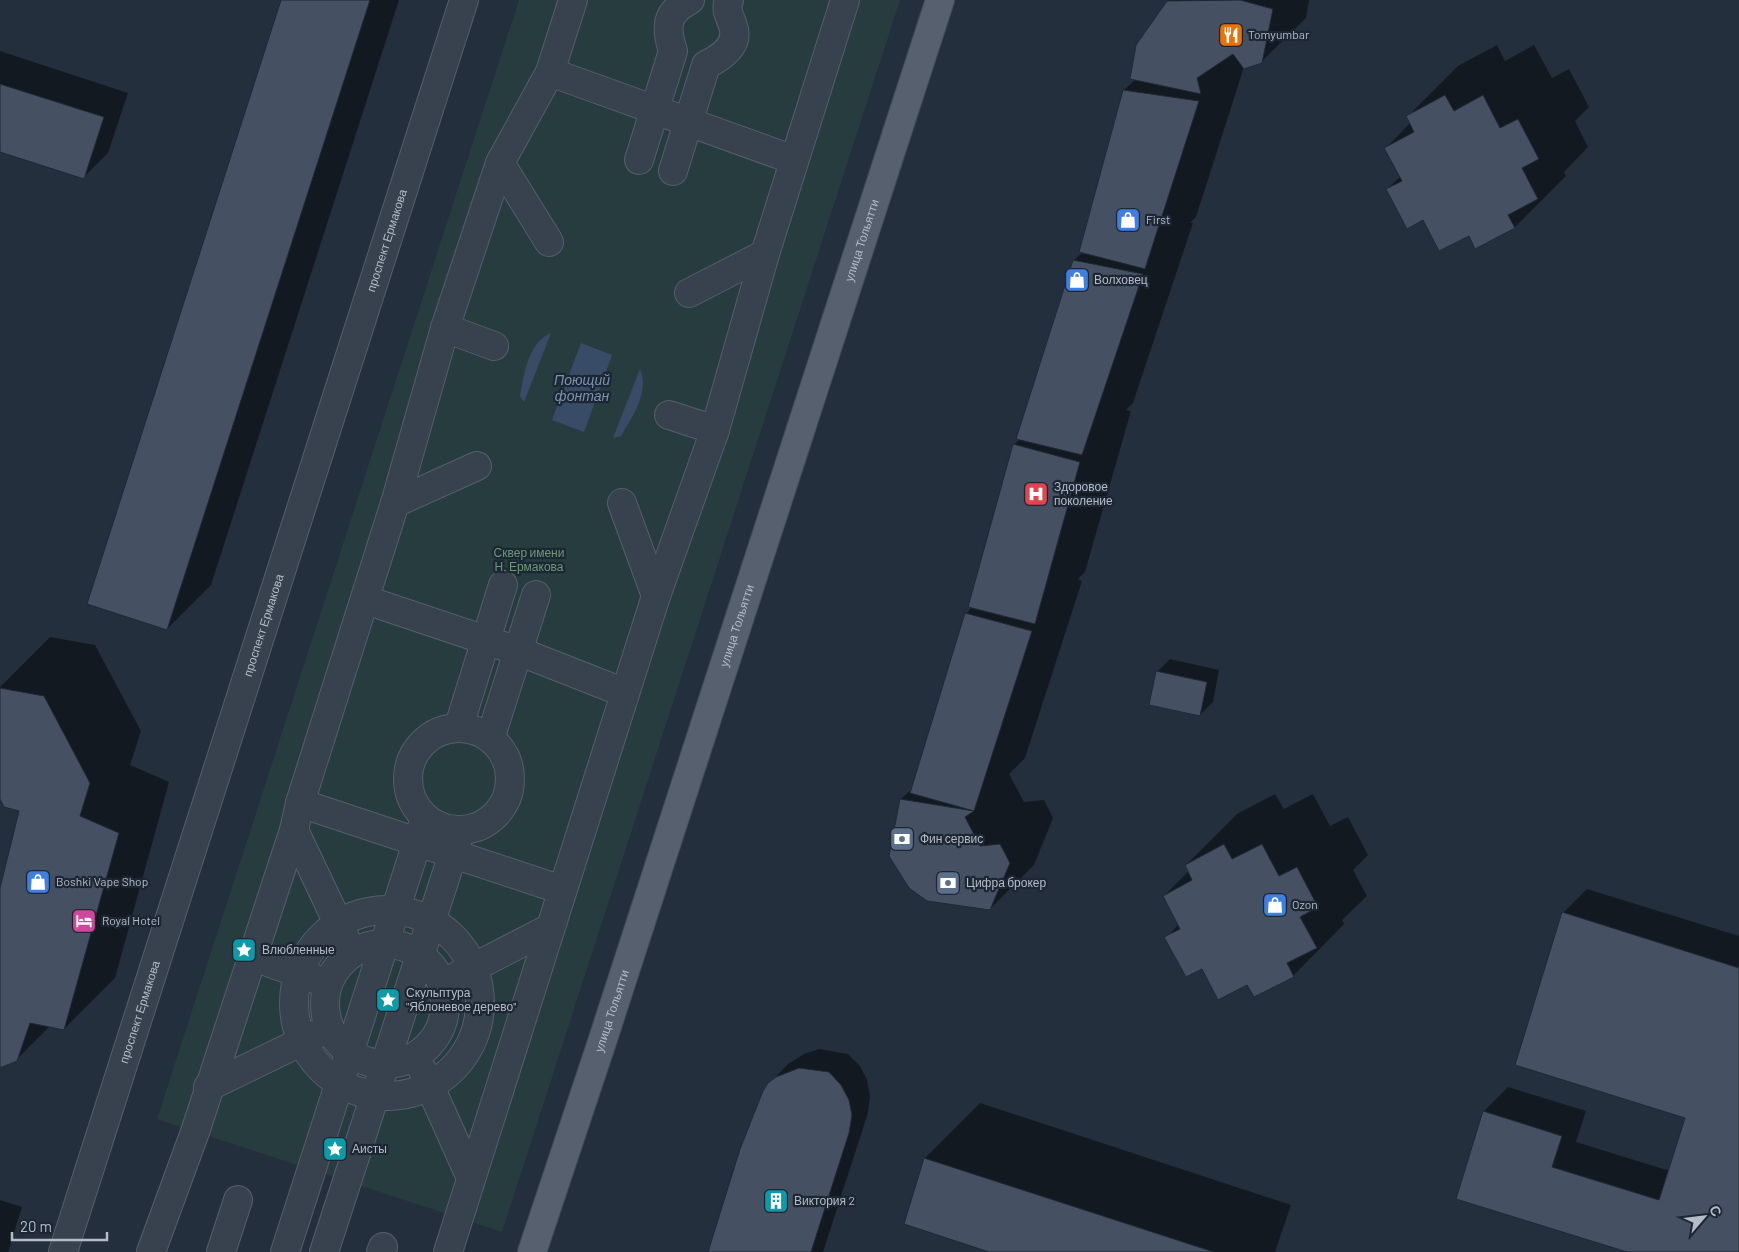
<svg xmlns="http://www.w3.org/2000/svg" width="1739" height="1252" font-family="Barlow,sans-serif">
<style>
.green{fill:#263c3f}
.water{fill:#394c67}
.shadow{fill:#0007}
.building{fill:#455162;stroke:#1f2835}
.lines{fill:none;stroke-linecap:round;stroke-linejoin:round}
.minor-casing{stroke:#565f6c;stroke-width:30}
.major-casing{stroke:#414a57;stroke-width:30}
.minor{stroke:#38414e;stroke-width:28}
.major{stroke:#56606e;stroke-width:28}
.labels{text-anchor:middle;stroke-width:4.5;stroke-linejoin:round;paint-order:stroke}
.poi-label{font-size:12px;fill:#b4bcc9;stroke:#1d2633;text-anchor:start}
.street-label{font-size:12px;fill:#b4bcc9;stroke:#1d2633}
.park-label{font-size:12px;fill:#6b9a76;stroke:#1d2633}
.water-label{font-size:14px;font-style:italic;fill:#7c92b1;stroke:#1d2633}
</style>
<rect width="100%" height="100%" fill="#242f3e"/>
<polygon class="green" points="519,0 900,0 502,1232 157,1119"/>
<g class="water">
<path d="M551,333L524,402L520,396C524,374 528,343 551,333Z"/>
<polygon points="581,343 612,355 584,432 552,420"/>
<path d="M640,369C650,392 632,417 621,436L613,438Z"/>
</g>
<g class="shadow">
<polygon points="283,0 399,0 211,585 167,629"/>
<polygon points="1170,0 1309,0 1306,18 1261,62 1244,67 1196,217 1190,223 1193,223 1133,403 1126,410 1131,411 1085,572 1078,579 1082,581 1025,758 1009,774 1024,802 1044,800 1053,818 1034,865 990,909 901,799 914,787 966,614 972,607 1014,445 1020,439 1074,260 1083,252 1124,90 1136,79"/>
<polygon points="1497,45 1505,61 1534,45 1552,78 1569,69 1589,107 1575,121 1588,147 1564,172 1566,176 1515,227 1476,247 1469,234 1423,219 1387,189 1401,176 1386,148 1410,123 1407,117 1458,66"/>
<polygon points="0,51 128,93 108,153 83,178 0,151"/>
<polygon points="50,637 95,645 141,731 130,765 169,782 115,978 64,1029 50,1026 16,1060 0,1067 0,893 21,810 0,797 0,687"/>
<polygon points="1170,659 1219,670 1213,702 1200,715 1157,672"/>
<polygon points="1275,794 1284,809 1313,794 1330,826 1348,817 1368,855 1353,870 1367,896 1342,920 1344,924 1293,976 1255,996 1248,983 1202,967 1166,938 1179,924 1164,896 1189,871 1186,865 1237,814"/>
<polygon points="1587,889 1739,936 1739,1252 1631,1252 1484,1111 1508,1087 1586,1111 1576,1142 1670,1171 1687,1117 1563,913"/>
<polygon points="819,1049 848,1054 860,1066 867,1080 870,1096 868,1113 823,1252 709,1252 769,1084 788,1064 804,1054"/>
<polygon points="980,1103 1291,1205 1275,1252 993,1252 905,1224 925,1158"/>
<polygon points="0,1200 22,1207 8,1252 0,1252"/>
</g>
<g class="building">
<polygon points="281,0 370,0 167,630 87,604"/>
<polygon points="1240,0 1273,9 1262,63 1244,69 1233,54 1197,78 1201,94 1130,79 1136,45 1167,1"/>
<polygon points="0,84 104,117 84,179 0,152"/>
<polygon points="1123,90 1199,101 1145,269 1079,252"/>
<polygon points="1445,95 1454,111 1483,95 1500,128 1518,119 1539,159 1522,168 1538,199 1508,215 1515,228 1475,249 1469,236 1439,251 1423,220 1407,229 1386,189 1402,181 1384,148 1414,132 1406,116"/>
<polygon points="1073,260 1143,274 1082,455 1016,439"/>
<polygon points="1013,444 1080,462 1035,624 968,607"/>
<polygon points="965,613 1032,631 974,811 910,793"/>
<polygon points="1156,671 1207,682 1200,716 1149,705"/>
<polygon points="0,688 44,696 90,783 80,816 119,833 64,1030 30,1023 17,1061 0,1068 0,888 19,811 4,807 0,799"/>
<polygon points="900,799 974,811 965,817 980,846 1000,844 1010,863 990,910 927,901 909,888 889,856"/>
<polygon points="1224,844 1232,859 1262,844 1279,876 1297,867 1318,907 1300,917 1317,948 1287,963 1294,977 1254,997 1247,985 1218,1000 1202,969 1186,977 1164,937 1180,929 1163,896 1192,880 1185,865"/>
<polygon points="1562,912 1739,968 1739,1252 1627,1252 1456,1199 1483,1111 1562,1136 1552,1167 1659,1200 1685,1118 1515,1065"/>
<polygon points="799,1068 829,1072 841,1085 849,1100 852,1115 849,1133 811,1252 708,1252 740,1149 763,1091 768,1083 776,1077"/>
<polygon points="924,1158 1214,1252 989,1252 904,1224"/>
</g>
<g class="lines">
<defs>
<g id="minor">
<polyline points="550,72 794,160"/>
<path d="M639,160L673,51C665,27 666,12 690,0"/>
<polyline points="500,163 549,242"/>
<path d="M673,171L706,65C720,58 740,46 733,26C730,16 725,11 729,0"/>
<polyline points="689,293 765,254"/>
<polyline points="445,328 494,346"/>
<polyline points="669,415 715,430"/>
<polyline points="395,503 477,466"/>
<polyline points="622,503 656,596"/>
<polyline points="366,600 518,651 625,693"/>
<polyline points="459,726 503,585"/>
<circle cx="459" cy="779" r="51"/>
<polyline points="491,736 536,595"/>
<polyline points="300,803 562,890"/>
<polyline points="294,830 346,940"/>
<circle cx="387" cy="1003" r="93"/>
<circle cx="385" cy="1004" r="60"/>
<polyline points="251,956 315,979"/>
<polyline points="457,976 550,928"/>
<polyline points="423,1071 471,1178"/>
<polyline points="208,1087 317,1034"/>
<path id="s1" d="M63,1252L464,0"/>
<polyline points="151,1252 195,1132 294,830 300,803 395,503 445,328 500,163 550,72 573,0"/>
<polyline points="221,1252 238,1200"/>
<polyline points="285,1252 425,818"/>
<path d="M324,1252C369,1112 416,972 460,832"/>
<polyline points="381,1252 383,1247"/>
<polyline points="448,1252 656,596 715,430 765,254 845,0"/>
</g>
<g id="major">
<path id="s2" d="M532,1252L602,1042L940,0"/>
</g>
</defs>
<use href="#minor" class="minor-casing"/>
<use href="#major" class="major-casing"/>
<use href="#minor" class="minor"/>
<use href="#major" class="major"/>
</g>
<defs>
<symbol id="restaurant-square" viewBox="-11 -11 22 22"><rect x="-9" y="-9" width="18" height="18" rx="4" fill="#e8710a" stroke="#1d2633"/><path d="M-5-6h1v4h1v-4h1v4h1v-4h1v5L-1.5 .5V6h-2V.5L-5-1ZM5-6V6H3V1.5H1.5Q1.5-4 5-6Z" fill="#fff"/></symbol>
<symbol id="shop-square" viewBox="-11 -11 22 22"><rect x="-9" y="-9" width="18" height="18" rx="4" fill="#3f7fe0" stroke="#1d2633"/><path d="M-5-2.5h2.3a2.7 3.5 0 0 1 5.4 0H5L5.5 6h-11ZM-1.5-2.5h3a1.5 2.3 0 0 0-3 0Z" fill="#fff"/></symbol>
<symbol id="hospital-square" viewBox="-11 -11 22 22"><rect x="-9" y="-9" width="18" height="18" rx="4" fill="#e0444e" stroke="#1d2633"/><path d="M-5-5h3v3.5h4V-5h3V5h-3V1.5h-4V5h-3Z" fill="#fff"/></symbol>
<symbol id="bank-square" viewBox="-11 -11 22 22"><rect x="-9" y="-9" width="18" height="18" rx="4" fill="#5c6f8a" stroke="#1d2633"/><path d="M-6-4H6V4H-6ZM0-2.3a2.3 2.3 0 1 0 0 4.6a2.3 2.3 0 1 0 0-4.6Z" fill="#fff"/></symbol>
<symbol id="hotel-square" viewBox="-11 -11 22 22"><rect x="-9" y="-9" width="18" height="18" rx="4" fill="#d1479c" stroke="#1d2633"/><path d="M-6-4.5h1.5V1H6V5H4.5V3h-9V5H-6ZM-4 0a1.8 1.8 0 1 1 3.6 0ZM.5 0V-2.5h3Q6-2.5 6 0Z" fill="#fff"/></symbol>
<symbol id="sight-square" viewBox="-11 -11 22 22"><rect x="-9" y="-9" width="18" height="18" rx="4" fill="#0f9aa8" stroke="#1d2633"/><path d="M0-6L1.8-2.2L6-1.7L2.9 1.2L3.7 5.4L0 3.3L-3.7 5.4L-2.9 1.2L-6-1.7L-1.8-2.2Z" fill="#fff"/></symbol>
<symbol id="building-square" viewBox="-11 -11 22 22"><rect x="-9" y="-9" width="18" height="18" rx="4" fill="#0f9aa8" stroke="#1d2633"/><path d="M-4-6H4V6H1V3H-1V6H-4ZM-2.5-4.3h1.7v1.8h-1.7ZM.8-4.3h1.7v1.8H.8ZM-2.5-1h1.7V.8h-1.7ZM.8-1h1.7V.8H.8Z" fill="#fff"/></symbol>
</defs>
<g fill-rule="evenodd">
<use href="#restaurant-square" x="1217" y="21" width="28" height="28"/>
<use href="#shop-square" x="1114" y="206" width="28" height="28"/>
<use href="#shop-square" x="1063" y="266" width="28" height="28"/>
<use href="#hospital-square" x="1022" y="480" width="28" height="28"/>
<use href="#bank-square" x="888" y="825" width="28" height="28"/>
<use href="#shop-square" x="24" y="868" width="28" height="28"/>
<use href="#bank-square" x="934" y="869" width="28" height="28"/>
<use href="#shop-square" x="1261" y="891" width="28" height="28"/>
<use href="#hotel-square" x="70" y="907" width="28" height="28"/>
<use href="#sight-square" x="230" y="936" width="28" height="28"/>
<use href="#sight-square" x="374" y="986" width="28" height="28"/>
<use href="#sight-square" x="321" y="1135" width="28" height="28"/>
<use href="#building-square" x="762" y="1187" width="28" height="28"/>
</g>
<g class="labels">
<g class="poi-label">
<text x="1248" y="39">Tomyumbar</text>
<text x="1146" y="224">First</text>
<text x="1094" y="284">Волховец</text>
<text x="1054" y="491">Здоровое<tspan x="1054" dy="14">поколение</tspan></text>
<text x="920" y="843">Фин сервис</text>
<text x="56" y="886">Boshki Vape Shop</text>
<text x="966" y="887">Цифра брокер</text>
<text x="1292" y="909">Ozon</text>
<text x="102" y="925">Royal Hotel</text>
<text x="262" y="954">Влюбленные</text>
<text x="406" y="997">Скульптура<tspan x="406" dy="14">"Яблоневое дерево"</tspan></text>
<text x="352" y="1153">Аисты</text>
<text x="794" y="1205">Виктория 2</text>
</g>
<g class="street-label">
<text dy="4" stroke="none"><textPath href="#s1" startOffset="1062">проспект Ермакова</textPath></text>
<text dy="4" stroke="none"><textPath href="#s2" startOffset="1064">улица Тольятти</textPath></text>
<text dy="4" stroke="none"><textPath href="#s1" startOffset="658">проспект Ермакова</textPath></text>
<text dy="4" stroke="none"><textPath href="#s2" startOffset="659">улица Тольятти</textPath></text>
<text dy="4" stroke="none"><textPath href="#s1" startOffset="252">проспект Ермакова</textPath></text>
<text dy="4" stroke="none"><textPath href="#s2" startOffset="254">улица Тольятти</textPath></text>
</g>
<g class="park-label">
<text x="529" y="557">Сквер имени<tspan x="529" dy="14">Н. Ермакова</tspan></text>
</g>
<g class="water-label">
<text x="582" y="385">Поющий<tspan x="582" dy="16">фонтан</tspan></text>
</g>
</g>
<g transform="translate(1704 1217) rotate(62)" stroke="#1d2633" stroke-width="4" paint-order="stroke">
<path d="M0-4L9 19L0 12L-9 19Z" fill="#b4bcc9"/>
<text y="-8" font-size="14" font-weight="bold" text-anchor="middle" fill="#b4bcc9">С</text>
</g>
<path d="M12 1232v8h95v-8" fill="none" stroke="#b4bcc9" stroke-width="2.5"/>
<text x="20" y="1232" font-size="15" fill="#b4bcc9" stroke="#1d2633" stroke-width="4" paint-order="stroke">20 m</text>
</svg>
